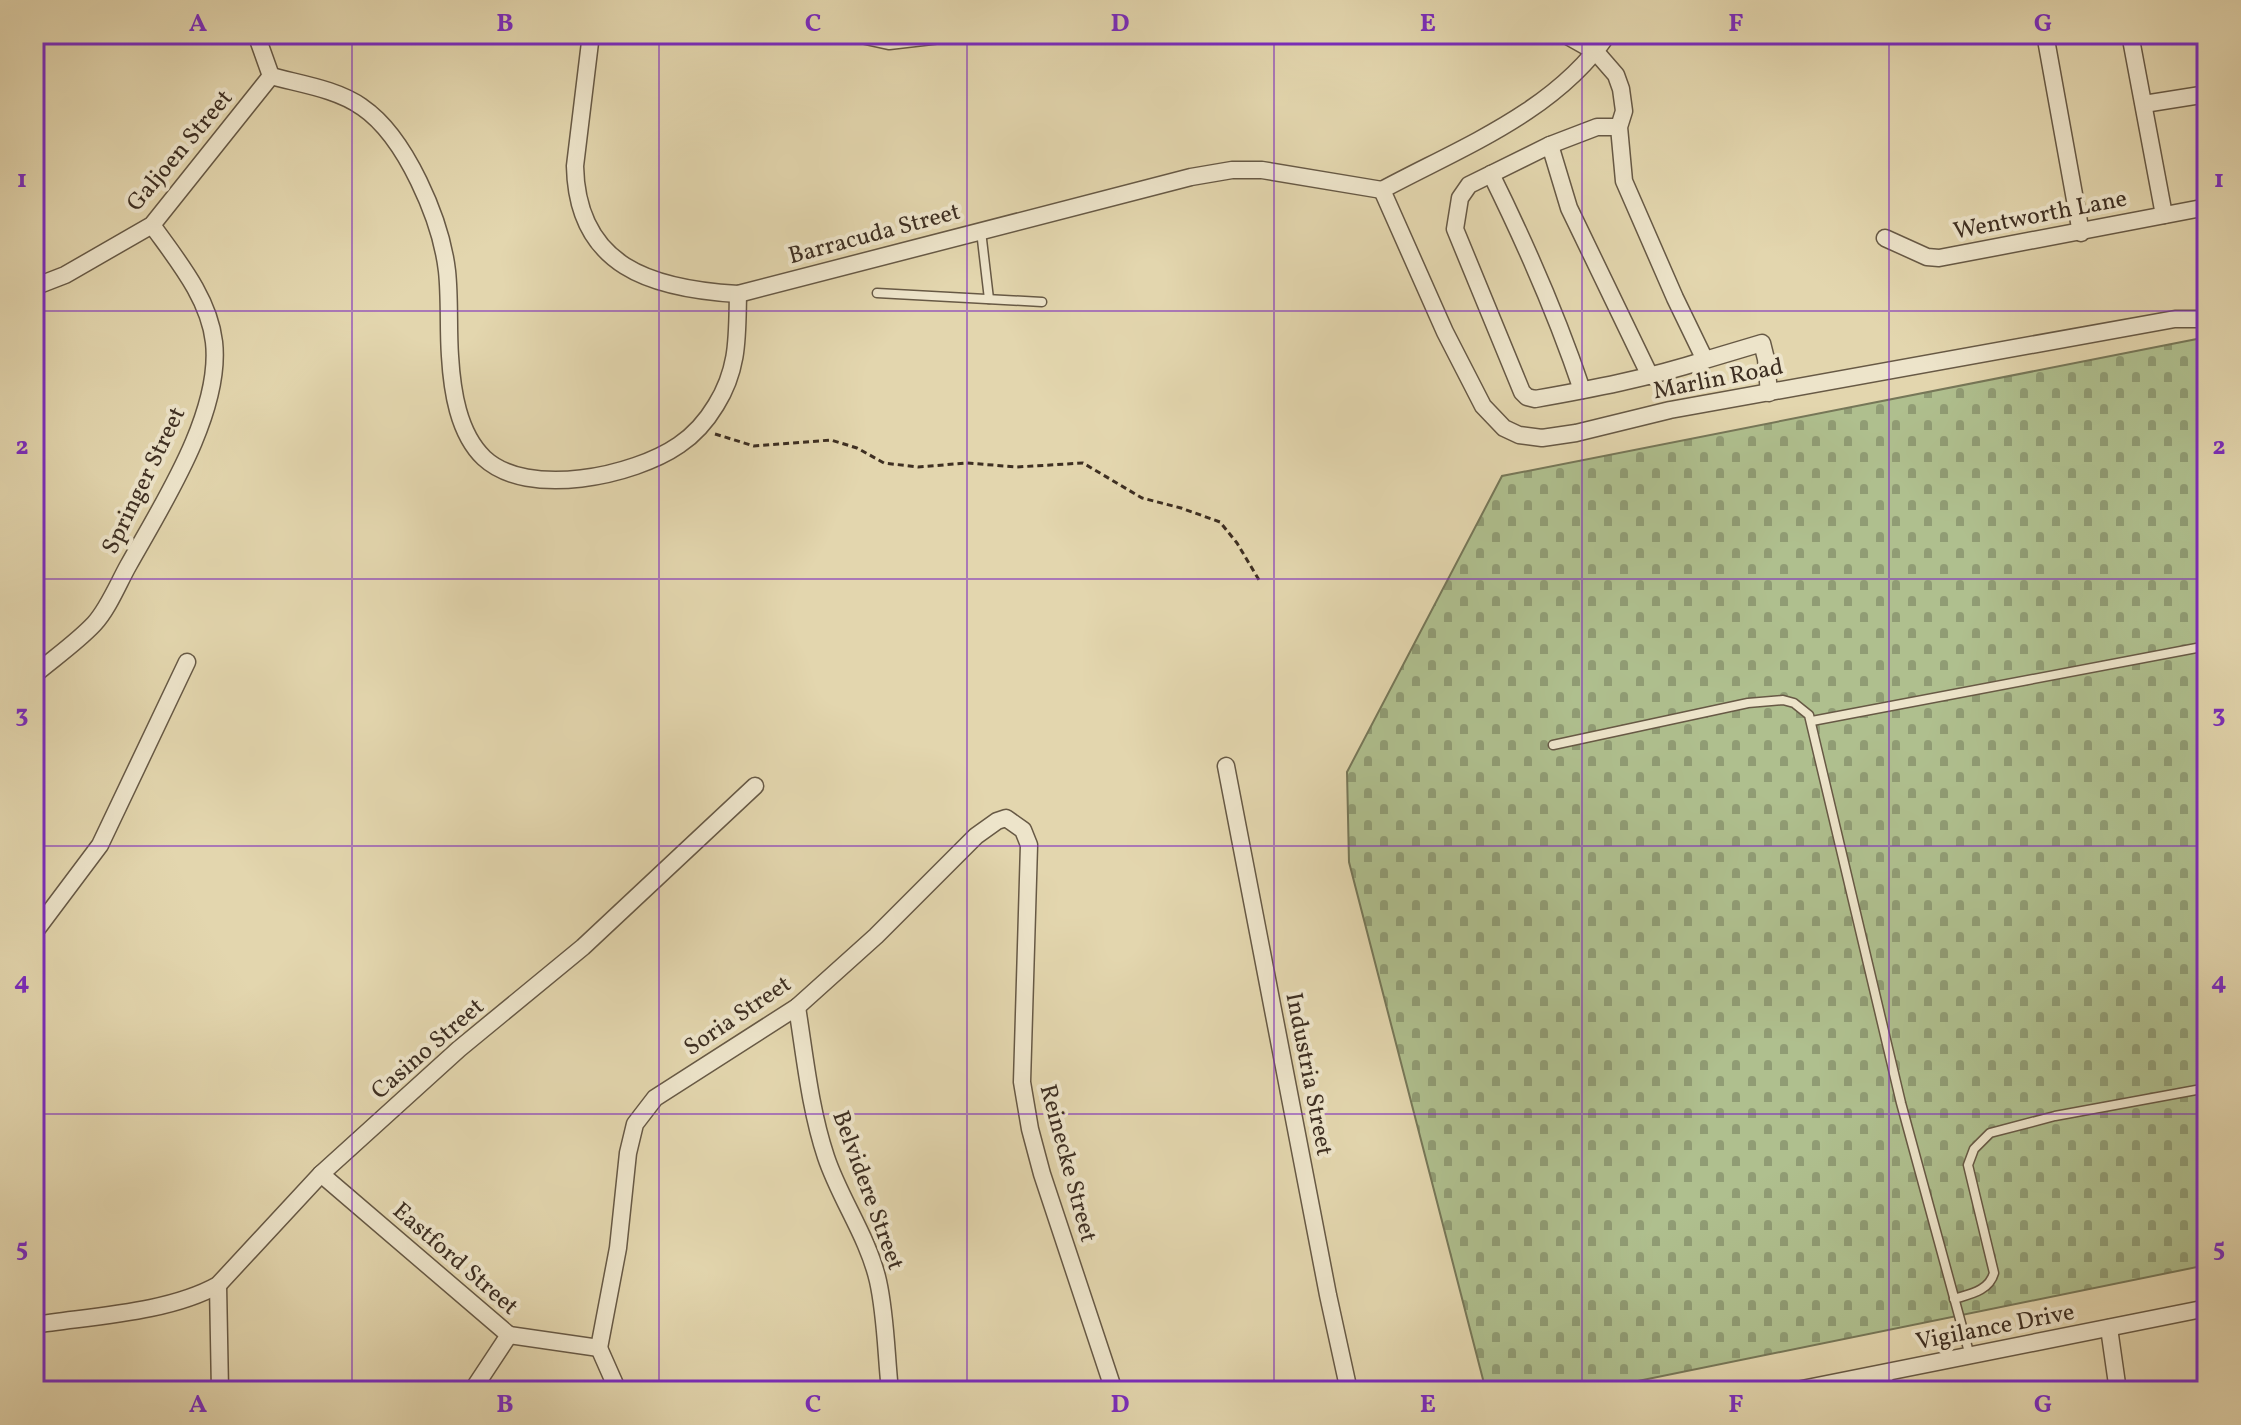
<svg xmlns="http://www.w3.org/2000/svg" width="2241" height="1425" font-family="Vollkorn,serif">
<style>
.cemetery{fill:url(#cemetery-stones);stroke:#767758;stroke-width:2}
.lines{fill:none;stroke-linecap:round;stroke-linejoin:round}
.service-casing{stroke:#675945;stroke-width:11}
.minor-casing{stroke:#675945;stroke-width:19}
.path{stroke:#3e2f22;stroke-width:3;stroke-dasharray:6 4;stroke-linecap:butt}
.service{stroke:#ede4ca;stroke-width:8}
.minor{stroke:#ede4ca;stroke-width:16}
.grid{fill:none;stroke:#7b2cbf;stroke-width:2;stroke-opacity:0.55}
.labels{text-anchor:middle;stroke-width:8;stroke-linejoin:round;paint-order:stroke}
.street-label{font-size:24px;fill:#3e2f22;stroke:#ede4ca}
.neatline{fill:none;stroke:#7b2cbf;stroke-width:3}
.grid-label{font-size:26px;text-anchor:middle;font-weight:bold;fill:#7b2cbf}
</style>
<defs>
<pattern id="cemetery-stones" width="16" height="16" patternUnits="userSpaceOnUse" patternTransform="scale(2)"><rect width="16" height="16" fill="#afbf8e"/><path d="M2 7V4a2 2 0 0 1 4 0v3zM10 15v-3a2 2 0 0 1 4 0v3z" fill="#909c74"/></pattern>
</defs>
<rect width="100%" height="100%" fill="#e3d6ae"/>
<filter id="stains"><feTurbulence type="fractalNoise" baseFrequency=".0025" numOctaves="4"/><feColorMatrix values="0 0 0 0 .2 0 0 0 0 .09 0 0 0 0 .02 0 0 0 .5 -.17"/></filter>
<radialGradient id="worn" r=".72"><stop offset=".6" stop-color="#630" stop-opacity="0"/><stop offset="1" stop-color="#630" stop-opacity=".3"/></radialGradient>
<polygon class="cemetery" points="2207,337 2207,1265 1589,1391 1486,1391 1349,862 1347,772 1502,476"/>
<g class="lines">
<defs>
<g id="service">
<polyline points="981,231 989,299"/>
<polyline points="877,293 1042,302"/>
<polyline points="1812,721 2207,646"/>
<polyline points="1553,745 1748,703 1783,700 1794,703 1809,715 1901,1103 1970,1356"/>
<path d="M1954,1299C1970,1294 1989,1291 1994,1273L1968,1165L1974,1149L1990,1133L2055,1116L2207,1088"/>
<polyline points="1887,1391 1889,1373"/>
</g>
<g id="minor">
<polyline points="256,34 271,76"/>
<path d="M591,34L575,166C577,267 652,289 738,294L1191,177L1232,170H1262L1382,190"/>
<polyline points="857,34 889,41 949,34"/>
<path d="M1564,34L1596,52L1616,75L1621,89L1624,111L1619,127L1624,181L1675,298L1705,360C1649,378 1592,389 1535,399L1527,397L1522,392L1455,229L1460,198L1469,185L1550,145L1597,127H1619"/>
<polyline points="2045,34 2081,233"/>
<polyline points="2130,34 2164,215"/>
<path d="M271,76C300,84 337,89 362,107C406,137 441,220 447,271C450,299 448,328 450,356C452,390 458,433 484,458C528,499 634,476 679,445C694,435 707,420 716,405C739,368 737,336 738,294"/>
<polyline points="2144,104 2207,94"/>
<polyline points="1550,145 1569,208 1650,376"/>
<path d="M1491,174C1526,245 1557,315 1582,390"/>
<polyline points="1382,190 1445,332 1483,406 1504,428 1519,435 1542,438 1576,433 1670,410 2175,319 2207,319"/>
<path d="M1382,190C1462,147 1555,112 1608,34"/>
<polyline points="1885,238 1927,257 1939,258 2207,207"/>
<polyline points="34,287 65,275 152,225 271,76"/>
<polyline points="1705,360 1762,343 1766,359 1769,393"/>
<path d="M34,675C54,658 76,643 94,624C108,609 118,584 128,566C162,505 222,413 214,342C209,298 177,260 152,225"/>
<polyline points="1226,766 1328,1295 1349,1391"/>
<polyline points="34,933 100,845 187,662"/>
<path d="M797,1007C805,1057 810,1109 826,1157C840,1199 868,1237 878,1281C886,1317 886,1354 890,1391"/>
<polyline points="321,1174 509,1335"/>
<polyline points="218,1285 220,1391"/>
<path d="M34,1325C91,1316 168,1313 218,1285L321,1174L459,1049L583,947L755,786"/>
<polyline points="2109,1328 2118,1391"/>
<polyline points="509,1335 599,1348"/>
<polyline points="599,1348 618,1248 628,1153 635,1124 655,1098 797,1007 876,936 976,836 997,821 1006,818 1023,830 1029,845 1022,1082 1030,1129 1042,1174 1114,1391"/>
<polyline points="599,1348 618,1391"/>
<polyline points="472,1391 509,1335"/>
<polyline points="1792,1391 2207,1308"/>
</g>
</defs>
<use href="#service" class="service-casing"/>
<use href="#minor" class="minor-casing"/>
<polyline class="path" points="715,434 754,446 831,440 857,448 884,463 918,467 967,463 1017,467 1083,463 1142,498 1181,508 1220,522 1237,543 1259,580"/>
<use href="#service" class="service"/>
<use href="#minor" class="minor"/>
</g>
<path class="grid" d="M352,34V1391M659,34V1391M967,34V1391M1274,34V1391M1582,34V1391M1889,34V1391M34,311H2207M34,579H2207M34,846H2207M34,1114H2207"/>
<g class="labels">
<g class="street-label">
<text transform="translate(179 150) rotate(-50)" y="8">Galjoen Street</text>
<text transform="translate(2040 214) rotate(-11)" y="8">Wentworth Lane</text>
<text transform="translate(874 233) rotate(-15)" y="8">Barracuda Street</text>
<text transform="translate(1718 378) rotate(-11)" y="8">Marlin Road</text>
<text transform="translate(143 480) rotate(-64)" y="8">Springer Street</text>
<text transform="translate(737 1015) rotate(-34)" y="8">Soria Street</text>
<text transform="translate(427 1048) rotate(-41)" y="8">Casino Street</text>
<text transform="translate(1310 1074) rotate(79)" y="8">Industria Street</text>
<text transform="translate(1069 1163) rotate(75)" y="8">Reinecke Street</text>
<text transform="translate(869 1190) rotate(70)" y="8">Belvidere Street</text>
<text transform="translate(456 1258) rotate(41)" y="8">Eastford Street</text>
<text transform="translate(1995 1326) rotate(-11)" y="8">Vigilance Drive</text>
</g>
</g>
<rect width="2241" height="1425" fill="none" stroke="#e3d6ae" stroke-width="88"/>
<rect x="44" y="44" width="2153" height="1337" class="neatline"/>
<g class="grid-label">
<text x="198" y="31">A</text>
<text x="505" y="31">B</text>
<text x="813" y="31">C</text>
<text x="1120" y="31">D</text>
<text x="1428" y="31">E</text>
<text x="1736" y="31">F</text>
<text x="2043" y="31">G</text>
<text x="22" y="187">1</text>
<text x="2219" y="187">1</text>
<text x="22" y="454">2</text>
<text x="2219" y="454">2</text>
<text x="22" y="722">3</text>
<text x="2219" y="722">3</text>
<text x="22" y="989">4</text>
<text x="2219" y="989">4</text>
<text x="22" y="1256">5</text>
<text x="2219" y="1256">5</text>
<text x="198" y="1412">A</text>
<text x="505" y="1412">B</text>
<text x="813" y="1412">C</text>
<text x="1120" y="1412">D</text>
<text x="1428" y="1412">E</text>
<text x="1736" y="1412">F</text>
<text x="2043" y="1412">G</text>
</g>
<rect width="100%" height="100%" filter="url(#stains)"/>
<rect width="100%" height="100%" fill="url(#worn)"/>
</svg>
